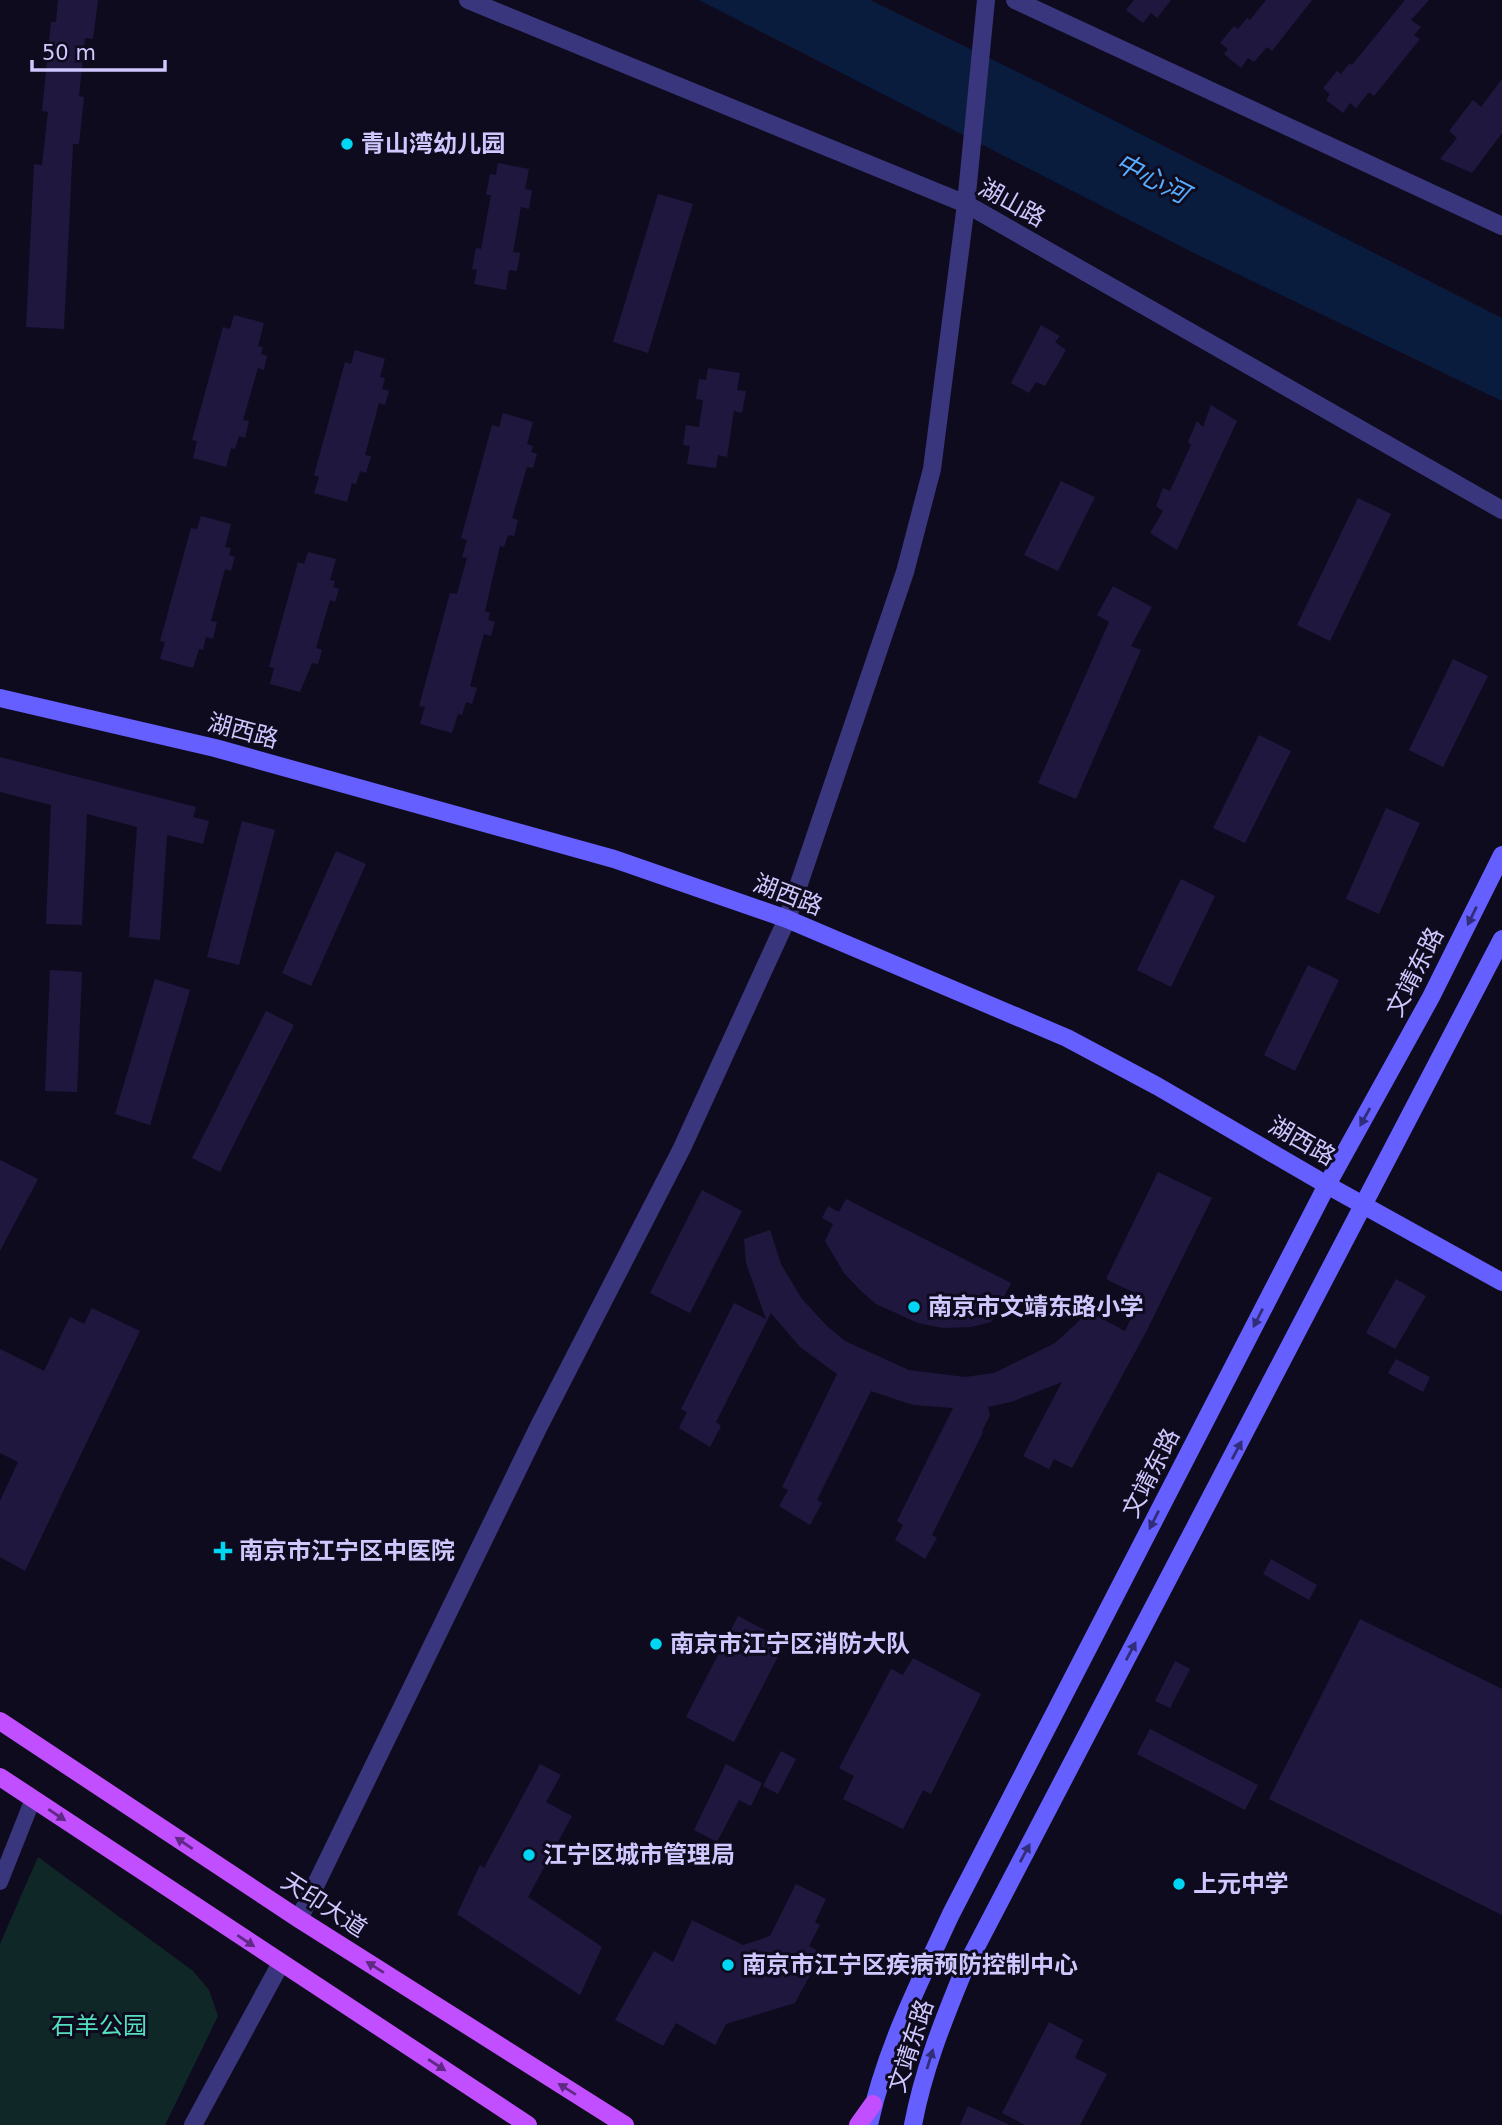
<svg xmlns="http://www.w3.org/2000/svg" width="1502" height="2125" font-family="'DejaVu Sans','Noto Sans SC',sans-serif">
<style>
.green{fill:#0f2727}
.water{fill:#0a1c3e}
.building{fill:#20173f}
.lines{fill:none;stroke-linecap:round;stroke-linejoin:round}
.minor{stroke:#3a367d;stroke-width:16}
.tertiary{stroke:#3a367d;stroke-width:18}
.secondary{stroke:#665fff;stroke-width:18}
.primary{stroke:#c14fff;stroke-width:18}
.oneway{fill:#322d78}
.oneway2{fill:#5f2a83}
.poi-dot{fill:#00d6f3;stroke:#0f0b1e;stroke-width:2.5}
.labels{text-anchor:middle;stroke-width:6;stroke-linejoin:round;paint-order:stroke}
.poi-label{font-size:24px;font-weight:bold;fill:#cfc8ff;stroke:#0f0b1e;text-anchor:start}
.street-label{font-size:24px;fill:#cfc8ff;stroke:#0f0b1e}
.park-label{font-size:24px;fill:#54dfbf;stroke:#0f0b1e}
.water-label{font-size:26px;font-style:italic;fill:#56adff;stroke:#0f0b1e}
</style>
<rect width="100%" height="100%" fill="#0f0b1e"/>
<polygon class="green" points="38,1857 193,1971 209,1990 218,2016 165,2125 0,2125 0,1944"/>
<polygon class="water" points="699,0 870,0 1046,86 1502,318 1502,401 1196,254"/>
<g class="building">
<polygon points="58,0 98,0 93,39 85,38 79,96 84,97 79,144 73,144 64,329 26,327 34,164 42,165 48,112 42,111 51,22 56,22"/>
<polygon points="1134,0 1171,0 1157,18 1151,13 1143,23 1126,10"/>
<polygon points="1266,0 1312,0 1272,51 1267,47 1254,62 1248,58 1241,68 1224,54 1228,49 1220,43 1234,26 1238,29 1247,18 1250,20"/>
<polygon points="1405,0 1429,0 1411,20 1421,27 1414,35 1420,39 1374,96 1369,92 1356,108 1350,103 1343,113 1326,100 1330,94 1323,88 1337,71 1341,74 1350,63 1352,65"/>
<polygon points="1502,79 1502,133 1472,173 1440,159 1457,138 1449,131 1473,100 1481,107"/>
<polygon points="498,163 529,169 525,189 532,190 529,209 521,207 513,252 520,253 517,271 509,270 506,290 474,284 477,270 472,269 476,248 481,249 491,195 486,195 490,174 496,175"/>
<polygon points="658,194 693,204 648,353 613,342"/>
<polygon points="234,315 264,323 258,346 263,347 261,354 267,356 264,370 258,368 243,420 249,421 245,438 239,436 235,449 231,448 226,467 193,458 197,441 192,440 223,327 230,329"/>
<polygon points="1041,325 1060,336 1055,342 1066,350 1045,386 1036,382 1029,393 1011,383"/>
<polygon points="355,350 385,359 380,377 385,378 382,389 389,391 385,405 379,403 371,433 365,455 371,456 366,473 360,471 356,484 352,483 347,502 314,493 319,477 314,475 345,362 351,364"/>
<polygon points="708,368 740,373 737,390 746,391 742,413 734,411 727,457 718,455 716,468 687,464 690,446 683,445 686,425 699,427 703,400 696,399 699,379 706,380"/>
<polygon points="1211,405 1237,421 1177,550 1150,533 1163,511 1156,506 1163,488 1170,491 1191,445 1188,442 1197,421 1203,427"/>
<polygon points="503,413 533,422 527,444 533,446 531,452 537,454 533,468 527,467 512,518 518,520 514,536 508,535 504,547 500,546 485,611 490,613 488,620 495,622 491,636 484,634 477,659 470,686 477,688 472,704 466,702 462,715 458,714 452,733 420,724 425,707 419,706 450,593 457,594 467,558 462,557 467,540 461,538 492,425 499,427"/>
<polygon points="1061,481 1095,497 1058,571 1024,555"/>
<polygon points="1358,498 1391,514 1330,641 1297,625"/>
<polygon points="201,516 231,524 225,547 231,548 229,555 235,557 231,571 225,569 211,621 217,622 213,639 206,637 203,650 199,649 193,668 160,659 165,642 160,641 191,528 197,529"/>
<polygon points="308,552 336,559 330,580 335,581 333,587 339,589 335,602 330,600 325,617 316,648 322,650 318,664 312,663 300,692 270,684 274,668 269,667 298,562 304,564"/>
<polygon points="1113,586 1152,607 1131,646 1141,650 1076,799 1038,783 1109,622 1097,615"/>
<polygon points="1453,659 1488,676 1443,767 1409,750"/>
<polygon points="1259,735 1291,751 1245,843 1213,828"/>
<polygon points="0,757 196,807 193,817 209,821 203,844 167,835 160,940 129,937 137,827 87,814 82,925 46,924 51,805 0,792"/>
<polygon points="1386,808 1420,823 1379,914 1346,899"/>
<polygon points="242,821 275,830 239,965 207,957"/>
<polygon points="336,851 366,864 311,986 282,973"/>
<polygon points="1181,879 1215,896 1171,987 1137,970"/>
<polygon points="1308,965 1339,980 1295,1071 1264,1055"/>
<polygon points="50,970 82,972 77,1092 45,1091"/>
<polygon points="155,979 190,990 150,1125 115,1114"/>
<polygon points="266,1011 294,1025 220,1172 192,1158"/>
<polygon points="0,1160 38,1179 0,1251"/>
<polygon points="1158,1172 1212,1198 1146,1332 1072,1468 1054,1459 1049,1469 1023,1456 1062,1382 1011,1402 988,1407 990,1415 982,1431 983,1432 932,1535 937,1538 925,1559 895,1540 903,1525 897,1521 953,1408 913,1405 871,1391 817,1500 822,1503 810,1525 779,1506 788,1490 782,1487 837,1374 800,1347 771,1313 716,1422 721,1426 710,1447 679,1428 687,1412 681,1409 734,1303 766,1319 746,1263 744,1239 770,1230 781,1264 802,1299 827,1326 845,1341 909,1370 965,1377 994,1373 1055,1343 1079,1321 1086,1310 1125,1331 1141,1296 1106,1279"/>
<polygon points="702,1190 742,1211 690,1313 650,1293"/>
<polygon points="846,1199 1011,1283 991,1322 971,1327 943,1328 918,1323 876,1304 860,1290 844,1273 825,1241 833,1224 822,1218 828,1206 839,1212"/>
<polygon points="1396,1279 1426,1296 1395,1349 1366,1333"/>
<polygon points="92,1308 140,1331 25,1571 0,1557 0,1501 18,1462 0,1453 0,1349 44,1371 70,1317 84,1324"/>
<polygon points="1396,1359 1430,1377 1423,1392 1388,1373"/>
<polygon points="1271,1559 1317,1585 1309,1600 1263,1574"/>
<polygon points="738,1616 786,1641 734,1742 686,1717"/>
<polygon points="1360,1619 1502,1689 1502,1915 1269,1799"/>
<polygon points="913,1658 981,1694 931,1794 923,1790 903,1829 843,1799 854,1776 839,1768 891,1669 903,1675"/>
<polygon points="1175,1661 1190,1669 1170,1708 1155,1701"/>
<polygon points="1150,1729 1258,1785 1245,1810 1137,1754"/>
<polygon points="781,1751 796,1759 778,1794 763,1786"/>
<polygon points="540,1764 561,1775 546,1802 572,1816 528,1897 602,1947 580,1995 457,1914 480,1865 484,1868"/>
<polygon points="726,1764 762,1783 751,1806 739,1800 717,1842 694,1830"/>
<polygon points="796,1884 826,1899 815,1922 820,1925 809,1946 822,1953 795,2003 726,2024 715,2045 676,2023 663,2046 615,2020 654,1951 673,1962 692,1920 743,1945 756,1941 770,1936"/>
<polygon points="1049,2022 1083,2040 1075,2058 1107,2074 1080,2125 1025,2125 1002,2113"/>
<polygon points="968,2106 1010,2125 960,2125"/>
</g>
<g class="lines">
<polyline class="minor" points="0,1882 33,1799"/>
<g class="tertiary">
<polyline points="468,0 966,204 1502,510"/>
<polyline points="1015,0 1502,226"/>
<polyline points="299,1919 539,1426 682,1148 787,919 905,572 932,469 966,204 986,0"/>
<polyline points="193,2125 281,1963"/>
</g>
<g class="secondary">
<polyline points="0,698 215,748 614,859 787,919 1067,1038 1157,1086 1327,1185 1502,1282"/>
<path d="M869,2125C885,2050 919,1983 951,1914L1327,1185L1431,997L1502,855"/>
<path d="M913,2125C923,2071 943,2021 964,1970L1502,939"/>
</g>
<g class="primary">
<polyline points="0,1721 299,1919 625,2125"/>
<polyline points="0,1777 528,2125"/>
<polyline points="858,2125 873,2104"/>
</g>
</g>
<defs><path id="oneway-solid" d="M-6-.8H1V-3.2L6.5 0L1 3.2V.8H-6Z" transform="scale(1.75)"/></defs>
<g class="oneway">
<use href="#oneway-solid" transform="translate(1472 916) rotate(116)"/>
<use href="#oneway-solid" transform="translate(1365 1117) rotate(119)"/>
<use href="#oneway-solid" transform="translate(1258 1318) rotate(117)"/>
<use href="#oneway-solid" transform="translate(1237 1450) rotate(-62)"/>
<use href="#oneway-solid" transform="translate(1154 1520) rotate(117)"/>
<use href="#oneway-solid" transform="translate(1131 1651) rotate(-62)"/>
<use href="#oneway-solid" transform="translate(1025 1853) rotate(-62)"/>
<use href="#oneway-solid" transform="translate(930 2059) rotate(-73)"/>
</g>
<g class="oneway2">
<use href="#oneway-solid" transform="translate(57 1815) rotate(34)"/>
<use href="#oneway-solid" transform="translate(184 1843) rotate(-146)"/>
<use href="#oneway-solid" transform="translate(246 1941) rotate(34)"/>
<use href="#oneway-solid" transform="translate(375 1967) rotate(-148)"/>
<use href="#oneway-solid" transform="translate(437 2065) rotate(33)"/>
<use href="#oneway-solid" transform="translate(567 2089) rotate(-148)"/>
</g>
<g class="poi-dot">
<circle cx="347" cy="144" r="7"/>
<circle cx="914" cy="1307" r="7"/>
<path d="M219.5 1540.5h7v7h7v7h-7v7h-7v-7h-7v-7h7z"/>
<circle cx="656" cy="1644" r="7"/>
<circle cx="529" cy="1855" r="7"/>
<circle cx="1179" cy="1884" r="7"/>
<circle cx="728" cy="1965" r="7"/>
</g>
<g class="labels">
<g class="poi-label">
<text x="361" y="152">青山湾幼儿园</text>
<text x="928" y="1315">南京市文靖东路小学</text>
<text x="239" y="1559">南京市江宁区中医院</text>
<text x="670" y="1652">南京市江宁区消防大队</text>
<text x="543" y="1863">江宁区城市管理局</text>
<text x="1193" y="1892">上元中学</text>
<text x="742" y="1973">南京市江宁区疾病预防控制中心</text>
</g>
<g class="street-label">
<text transform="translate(1012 203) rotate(29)" y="8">湖山路</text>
<text transform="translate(243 731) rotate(15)" y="8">湖西路</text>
<text transform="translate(788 895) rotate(21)" y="8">湖西路</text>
<text transform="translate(1415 972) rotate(-63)" y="8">文靖东路</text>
<text transform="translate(1302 1141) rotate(30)" y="8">湖西路</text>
<text transform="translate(1151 1473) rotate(-63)" y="8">文靖东路</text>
<text transform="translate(324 1905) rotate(33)" y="8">天印大道</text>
<text transform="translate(911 2046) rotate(-72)" y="8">文靖东路</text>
</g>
<g class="park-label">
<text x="99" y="2034">石羊公园</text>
</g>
<g class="water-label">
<text transform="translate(1152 178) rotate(27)" y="9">中心河</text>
</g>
</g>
<path d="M32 60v10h133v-10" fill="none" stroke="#cfc8ff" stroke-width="3.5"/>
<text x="42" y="60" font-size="21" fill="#cfc8ff" stroke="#0f0b1e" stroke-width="5" paint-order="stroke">50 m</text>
</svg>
